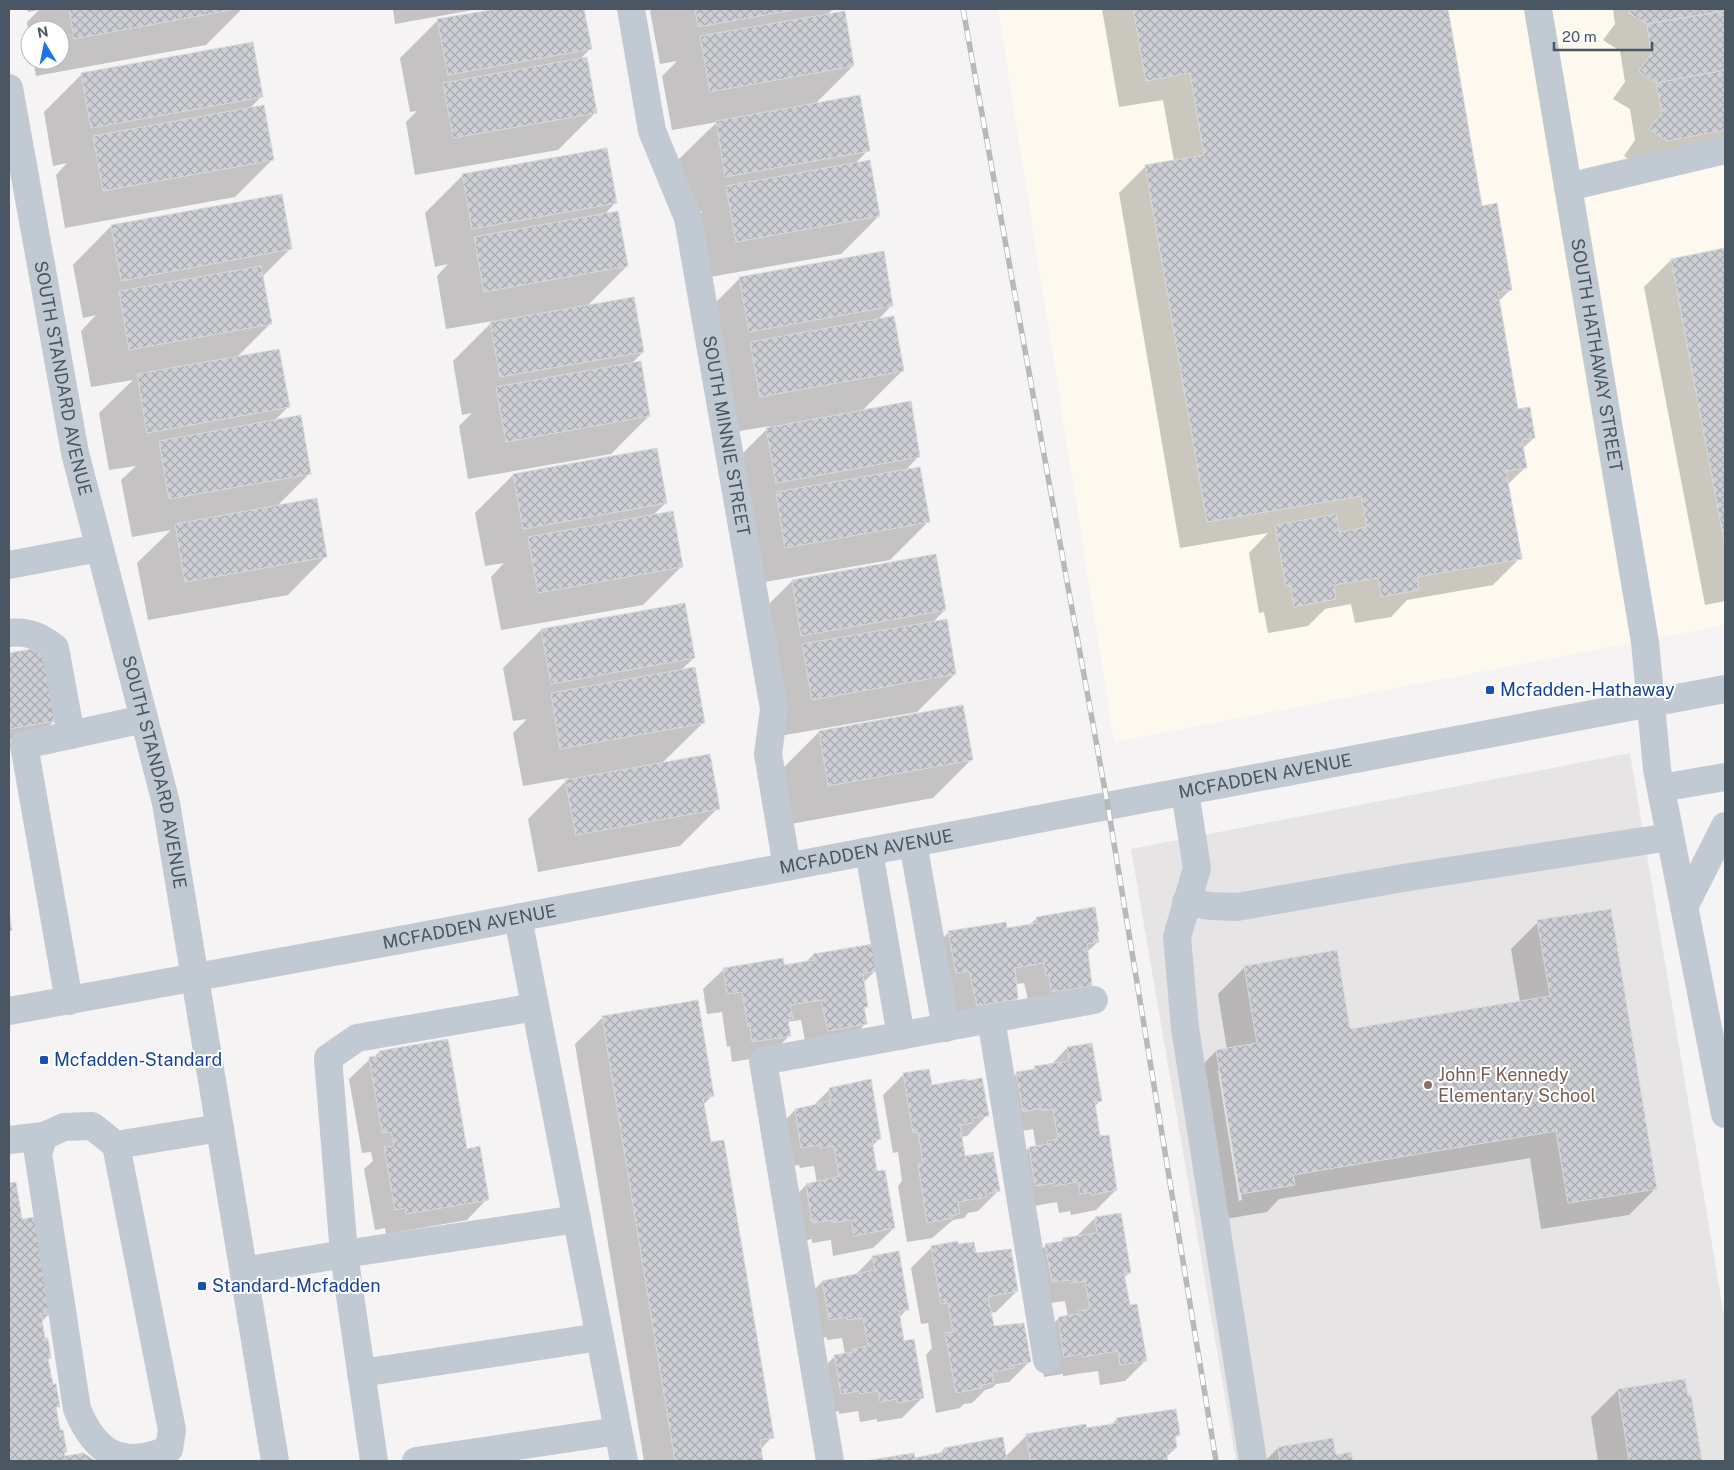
<svg xmlns="http://www.w3.org/2000/svg" width="1734" height="1470" font-family="'Public Sans',sans-serif">
<style>
.commercial{fill:#fdf9ef}
.education{fill:#e6e4e5}
.shadow{fill:#0003;fill-rule:evenodd}
.building{fill:url(#building-cross-hatch);stroke:#d7d9de}
.lines{fill:none;stroke-linecap:round;stroke-linejoin:round}
.minor{stroke:#c1cad2;stroke-width:28}
.rail-casing{stroke:#b5b8bd;stroke-width:5.5}
.rail{stroke:#fff;stroke-width:4;stroke-dasharray:11;stroke-linecap:butt}
.transit-dot{fill:#1a4fb4;stroke:#fff;stroke-width:2}
.education-dot{fill:#8d6e63;stroke:#fff;stroke-width:2}
.labels{text-anchor:middle;stroke-width:4;stroke-linejoin:round;paint-order:stroke}
.street-label{font-size:18px;fill:#4a5661;stroke:#fff}
.transit-label{font-size:18px;fill:#164399;stroke:#fff;text-anchor:start}
.education-label{font-size:18px;fill:#785e54;stroke:#fff;text-anchor:start}
</style>
<defs>
<pattern id="building-cross-hatch" width="8" height="8" patternUnits="userSpaceOnUse" patternTransform="scale(1.25)"><rect width="8" height="8" fill="#cdcfd5"/><path d="M0 0l8 8M0 8l8-8" fill="none" stroke="#a8abb0"/></pattern>
</defs>
<rect width="100%" height="100%" fill="#f5f3f3"/>
<polygon class="commercial" points="998,9 1725,9 1725,625 1114,742"/>
<polygon class="education" points="1630,753 1725,1322 1725,1461 1236,1461 1131,849"/>
<g class="shadow">
<polygon points="27,9 242,9 206,45 36,76 33,60 60,60 60,30 30,30 30,41 27,22 39,10 28,12"/>
<polygon points="393,9 479,9 395,24"/>
<polygon points="504,9 583,9 590,49 579,60 596,112 558,150 415,175 406,122 417,111 410,112 400,58 438,20"/>
<polygon points="653,9 833,9 826,16 853,66 814,105 868,150 854,165 879,216 841,254 698,279 688,226 703,211 688,214 678,160 717,122 672,130 662,76 677,61 660,64 650,11"/>
<polygon points="1102,9 1447,9 1481,207 1510,290 1498,302 1517,411 1534,438 1522,449 1526,467 1507,485 1520,558 1493,585 1407,600 1391,617 1355,623 1351,604 1325,609 1308,626 1268,633 1264,612 1259,613 1249,553 1268,533 1180,548 1119,193 1146,166 1174,161 1163,100 1119,107"/>
<polygon points="1613,9 1725,9 1725,152 1639,167 1624,156 1635,140 1630,109 1613,99 1625,82 1620,51 1603,40 1615,24"/>
<polygon points="82,74 261,97 250,108 273,159 235,197 65,228 56,175 67,163 53,166 44,112"/>
<polygon points="463,175 615,203 604,215 627,266 586,307 643,352 631,364 649,416 611,454 468,479 459,426 472,413 462,415 453,361 493,321 446,329 437,276 448,264 435,267 425,213"/>
<polygon points="281,195 291,248 262,277 270,324 237,357 288,407 274,421 310,473 276,507 326,556 288,595 148,620 137,563 171,530 132,537 121,480 136,466 109,470 99,413 133,380 91,387 81,331 96,315 83,318 73,265 111,226"/>
<polygon points="1725,249 1725,601 1705,605 1644,287 1671,260"/>
<polygon points="740,278 892,305 878,320 903,370 861,412 919,456 905,471 928,522 890,560 748,585 729,467 770,426 722,434 702,316"/>
<polygon points="513,475 666,503 652,516 681,567 643,605 501,630 491,577 504,563 485,566 475,513"/>
<polygon points="935,556 945,610 932,623 955,674 917,712 774,737 754,619 792,581"/>
<polygon points="541,630 694,658 680,671 704,722 662,763 718,808 680,846 538,872 528,819 569,778 523,786 513,733 527,719 513,721 503,668"/>
<polygon points="42,649 54,721 40,734 9,740 9,654"/>
<polygon points="819,732 971,760 933,798 791,824 781,770"/>
<polygon points="1037,918 1098,932 1096,933 1098,942 1087,952 1090,985 1070,1006 1031,1012 1024,983 1015,984 1017,998 996,1019 956,1026 928,953 949,932 1006,929 1029,926"/>
<path d="M1538,922L1656,1188L1629,1215L1541,1229L1530,1158L1279,1199L1267,1212L1213,1221L1190,1078L1216,1051L1227,1050L1218,994L1245,967L1349,1030L1520,1002L1511,949ZM1218,1071H1221L1242,1200L1239,1201Z"/>
<polygon points="813,955 876,970 863,983 867,1006 863,1010 865,1024 845,1045 807,1051 801,1020 787,1022 790,1035 769,1056 732,1062 730,1046 727,1047 722,1012 707,1014 703,989 724,969 783,967 805,963"/>
<polygon points="697,1001 713,1095 703,1105 710,1144 772,1437 760,1450 762,1461 644,1461 575,1044 602,1018"/>
<polygon points="1067,1048 1101,1100 1094,1107 1099,1137 1116,1190 1096,1210 1071,1215 1070,1211 1059,1213 1057,1202 1034,1206 1009,1168 1029,1148 1036,1147 1033,1129 1022,1131 996,1094 1017,1073 1032,1071 1035,1067 1051,1065"/>
<polygon points="379,1052 466,1150 487,1199 467,1220 386,1234 385,1228 375,1230 364,1169 373,1161 371,1152 362,1153 349,1079 370,1059 373,1058"/>
<polygon points="903,1075 931,1086 987,1115 967,1136 961,1137 964,1157 998,1191 978,1211 968,1213 964,1218 953,1220 932,1238 907,1242 898,1186 902,1181 898,1152 893,1153 883,1095"/>
<polygon points="830,1089 880,1138 871,1147 876,1173 894,1228 873,1248 833,1256 831,1240 812,1243 812,1239 792,1243 786,1205 806,1185 817,1183 814,1166 800,1168 799,1165 780,1168 775,1131 795,1110 813,1106"/>
<polygon points="14,1183 21,1221 51,1312 41,1322 44,1340 50,1358 47,1361 58,1406 55,1409 59,1431 66,1452 63,1454 64,1457 82,1454 94,1461 9,1461 9,1184"/>
<polygon points="1095,1218 1130,1272 1124,1278 1128,1307 1145,1361 1125,1381 1100,1385 1098,1371 1063,1376 1063,1374 1044,1377 1038,1339 1059,1318 1068,1317 1065,1301 1050,1303 1026,1266 1046,1245 1060,1243 1063,1239 1076,1237"/>
<polygon points="957,1245 975,1255 1017,1291 996,1312 990,1313 993,1327 1029,1362 1009,1382 996,1384 992,1388 985,1390 972,1403 964,1404 960,1408 936,1413 926,1355 932,1348 928,1323 921,1324 911,1268 932,1247"/>
<polygon points="873,1257 907,1309 899,1318 903,1342 923,1397 902,1418 877,1422 877,1419 860,1422 858,1411 839,1414 839,1411 821,1414 814,1377 835,1356 845,1354 842,1338 827,1340 827,1337 808,1340 802,1302 822,1282 855,1275"/>
<polygon points="1618,1390 1690,1396 1700,1461 1598,1461 1591,1417"/>
<polygon points="1117,1419 1179,1435 1174,1439 1176,1448 1166,1457 1167,1461 871,1461 913,1454 914,1459 938,1455 944,1449 1005,1457 1027,1435 1086,1430 1111,1425"/>
<polygon points="1278,1448 1335,1457 1350,1454 1352,1461 1265,1461"/>
</g>
<g class="building">
<polygon points="69,9 236,9 74,39"/>
<polygon points="497,9 584,9 592,49 448,75 437,19"/>
<polygon points="695,9 799,9 698,27"/>
<polygon points="1133,9 1448,9 1482,206 1497,203 1512,290 1498,292 1518,409 1530,407 1535,438 1522,440 1527,468 1506,471 1522,559 1417,577 1419,590 1381,597 1378,578 1334,585 1336,599 1294,607 1291,586 1286,587 1275,525 1336,514 1339,532 1367,527 1361,496 1207,522 1145,165 1204,155 1190,73 1146,81"/>
<polygon points="1632,9 1725,9 1725,11 1647,24 1629,13"/>
<polygon points="845,11 854,66 710,92 700,36"/>
<polygon points="1725,11 1725,70 1656,83 1639,71 1651,54 1647,24"/>
<polygon points="253,42 263,97 91,128 81,73"/>
<polygon points="587,57 597,113 453,138 443,83"/>
<polygon points="1725,70 1725,130 1667,141 1649,129 1662,112 1656,83"/>
<polygon points="860,95 870,151 725,177 716,121"/>
<polygon points="264,105 274,160 103,191 93,136"/>
<polygon points="607,148 617,203 472,229 462,174"/>
<polygon points="870,160 880,216 736,242 726,186"/>
<polygon points="282,194 292,249 121,281 111,225"/>
<polygon points="618,211 628,266 484,292 474,237"/>
<polygon points="1725,248 1725,546 1671,259"/>
<polygon points="884,251 893,306 749,332 739,277"/>
<polygon points="261,266 272,324 129,350 119,291"/>
<polygon points="634,297 644,352 500,377 490,322"/>
<polygon points="894,316 904,371 760,397 750,342"/>
<polygon points="279,349 290,407 147,433 137,374"/>
<polygon points="641,361 650,416 506,442 496,387"/>
<polygon points="911,401 920,457 776,483 766,428"/>
<polygon points="301,415 311,474 169,499 159,441"/>
<polygon points="657,448 667,503 523,529 513,474"/>
<polygon points="920,467 930,522 785,548 776,492"/>
<polygon points="317,498 327,557 185,582 175,524"/>
<polygon points="673,511 683,567 538,593 528,537"/>
<polygon points="936,554 946,610 801,636 792,580"/>
<polygon points="685,603 695,658 551,684 541,629"/>
<polygon points="947,619 956,674 812,700 802,644"/>
<polygon points="43,647 55,721 9,729 9,653"/>
<polygon points="695,667 705,723 560,749 551,693"/>
<polygon points="963,705 973,760 828,786 819,731"/>
<polygon points="710,754 720,809 576,835 565,780"/>
<polygon points="1095,907 1099,932 1097,932 1099,942 1087,944 1092,986 1051,992 1049,976 1046,976 1044,963 1015,968 1018,999 977,1006 969,971 956,973 948,931 1006,922 1007,928 1037,923 1036,917"/>
<polygon points="1611,909 1657,1189 1568,1203 1556,1131 1293,1175 1295,1185 1240,1194 1216,1050 1257,1043 1244,966 1337,950 1350,1029 1550,996 1537,920"/>
<polygon points="9,912 12,930 9,931"/>
<polygon points="873,944 877,971 863,973 868,1007 864,1007 867,1024 828,1031 821,1000 790,1005 793,1019 788,1020 791,1036 752,1042 750,1026 748,1027 742,992 727,994 723,968 783,958 784,965 814,960 813,954"/>
<polygon points="698,1000 714,1096 703,1098 711,1142 724,1140 774,1438 760,1440 763,1461 675,1461 602,1016"/>
<polygon points="448,1039 467,1149 480,1146 489,1200 406,1214 405,1208 395,1210 384,1147 394,1146 391,1132 382,1133 369,1057 380,1056 379,1051"/>
<polygon points="1092,1043 1102,1101 1095,1102 1100,1136 1109,1135 1117,1190 1091,1195 1091,1192 1080,1194 1078,1182 1054,1186 1054,1183 1035,1186 1029,1147 1048,1144 1047,1141 1058,1139 1053,1109 1042,1111 1041,1108 1023,1112 1016,1072 1035,1069 1034,1066 1069,1061 1067,1047"/>
<polygon points="929,1069 932,1085 966,1079 966,1081 982,1078 989,1116 972,1118 973,1123 960,1125 965,1156 993,1152 1000,1191 985,1194 986,1197 958,1202 960,1213 953,1215 953,1218 927,1223 918,1164 923,1163 918,1132 913,1133 903,1073"/>
<polygon points="871,1079 881,1139 872,1140 877,1171 885,1170 895,1228 854,1236 851,1220 832,1223 832,1220 812,1223 806,1184 839,1176 834,1146 820,1148 819,1145 801,1148 795,1109 831,1101 829,1088"/>
<polygon points="16,1182 22,1219 36,1217 52,1312 41,1314 45,1338 48,1338 51,1358 48,1359 53,1384 56,1384 60,1407 56,1407 60,1430 63,1430 67,1452 64,1453 65,1456 83,1453 96,1461 9,1461 9,1183"/>
<polygon points="1121,1213 1131,1273 1124,1273 1130,1305 1137,1304 1147,1361 1120,1365 1118,1351 1083,1357 1083,1354 1064,1357 1058,1317 1077,1314 1077,1311 1090,1309 1085,1281 1071,1283 1070,1280 1052,1282 1045,1244 1063,1241 1063,1238 1097,1233 1095,1217"/>
<polygon points="958,1241 958,1244 974,1242 976,1253 1011,1249 1018,1291 988,1297 994,1326 1024,1323 1031,1362 1013,1365 1014,1368 992,1372 994,1383 982,1385 982,1388 956,1393 945,1333 953,1332 948,1303 941,1304 931,1246"/>
<polygon points="899,1251 909,1310 899,1311 904,1341 914,1339 924,1398 898,1403 897,1399 880,1402 878,1391 860,1394 859,1391 841,1394 834,1355 853,1352 853,1349 868,1346 863,1318 847,1320 847,1317 829,1320 822,1281 875,1270 872,1256"/>
<polygon points="1685,1379 1688,1395 1691,1395 1702,1461 1629,1461 1618,1389"/>
<polygon points="1176,1409 1180,1435 1175,1436 1177,1448 1166,1450 1168,1461 1033,1461 1033,1459 1030,1460 1026,1434 1086,1424 1087,1428 1117,1423 1116,1418"/>
<polygon points="1003,1437 1007,1461 864,1461 914,1453 915,1458 944,1452 944,1448"/>
<polygon points="1333,1438 1336,1455 1351,1452 1353,1461 1280,1461 1278,1447"/>
</g>
<g class="lines">
<g class="minor">
<path id="s1" d="M631,9L652,131L688,218L774,709L768,754L787,867"/>
<path id="s2" d="M1538,9L1645,642L1657,769L1725,1114"/>
<path id="s3" d="M9,88L75,453L166,803L275,1461"/>
<polyline points="1568,187 1725,150"/>
<polyline points="9,565 99,548"/>
<path d="M9,633C28,631 40,636 55,648L71,735"/>
<polyline points="1661,788 1725,777"/>
<polyline points="1185,792 1197,868 1177,937 1185,1028 1253,1461"/>
<polyline points="913,843 946,1028"/>
<polyline points="869,852 901,1036"/>
<polyline points="1186,902 1210,906 1237,907 1409,877 1670,837"/>
<polyline points="1684,907 1725,826"/>
<polyline points="518,918 624,1461"/>
<polyline points="69,1001 24,745 144,719"/>
<path id="s4" d="M9,1011L411,938L1725,689"/>
<polyline points="991,1019 1047,1360"/>
<path d="M92,1126L116,1145L172,1430L169,1449C122,1470 95,1453 77,1409L38,1153L44,1136L64,1127Z"/>
<polyline points="9,1140 44,1136"/>
<polyline points="116,1145 220,1128"/>
<polyline points="244,1271 344,1254 577,1219"/>
<polyline points="361,1373 600,1337"/>
<polyline points="374,1461 344,1254 328,1058 357,1038 535,1007"/>
<polyline points="416,1461 618,1431"/>
<polyline points="830,1461 763,1061 1094,1000"/>
</g>
<defs>
<polyline id="rail" points="963,9 1108,807 1216,1461"/>
</defs>
<use href="#rail" class="rail-casing"/>
<use href="#rail" class="rail"/>
</g>
<g class="transit-dot">
<rect x="1485" y="685" width="10" height="10" rx="2.5"/>
<rect x="39" y="1055" width="10" height="10" rx="2.5"/>
<rect x="197" y="1281" width="10" height="10" rx="2.5"/>
</g>
<circle class="education-dot" cx="1428" cy="1085" r="5"/>
<g class="labels">
<g class="street-label">
<text dy="6" stroke="none"><textPath href="#s2" startOffset="351">SOUTH HATHAWAY STREET</textPath></text>
<text dy="6" stroke="none"><textPath href="#s3" startOffset="295">SOUTH STANDARD AVENUE</textPath></text>
<text dy="6" stroke="none"><textPath href="#s1" startOffset="439">SOUTH MINNIE STREET</textPath></text>
<text dy="6" stroke="none"><textPath href="#s3" startOffset="700">SOUTH STANDARD AVENUE</textPath></text>
<text dy="6" stroke="none"><textPath href="#s4" startOffset="1278">MCFADDEN AVENUE</textPath></text>
<text dy="6" stroke="none"><textPath href="#s4" startOffset="872">MCFADDEN AVENUE</textPath></text>
<text dy="6" stroke="none"><textPath href="#s4" startOffset="468">MCFADDEN AVENUE</textPath></text>
</g>
<g class="transit-label">
<text x="1500" y="696">Mcfadden-Hathaway</text>
<text x="54" y="1066">Mcfadden-Standard</text>
<text x="212" y="1292">Standard-Mcfadden</text>
</g>
<g class="education-label">
<text x="1438" y="1081">John F Kennedy<tspan x="1438" dy="21">Elementary School</tspan></text>
</g>
</g>
<rect width="1734" height="1470" fill="none" stroke="#4a5661" stroke-width="20"/>
<g transform="translate(45 45) rotate(350)"><circle r="24" fill="#ffffff" stroke="#b7bbc0"/>
<path d="M0-4L9 19L0 12L-9 19Z" fill="#1a73e8"/>
<text y="-8" font-size="14" font-weight="bold" text-anchor="middle" fill="#4a5661">N</text>
</g>
<path d="M1554 42v8h98v-8" fill="none" stroke="#4a5661" stroke-width="2.5"/>
<text x="1562" y="42" font-size="15" fill="#4a5661" stroke="#ffffff" stroke-width="4" paint-order="stroke">20 m</text>
</svg>
